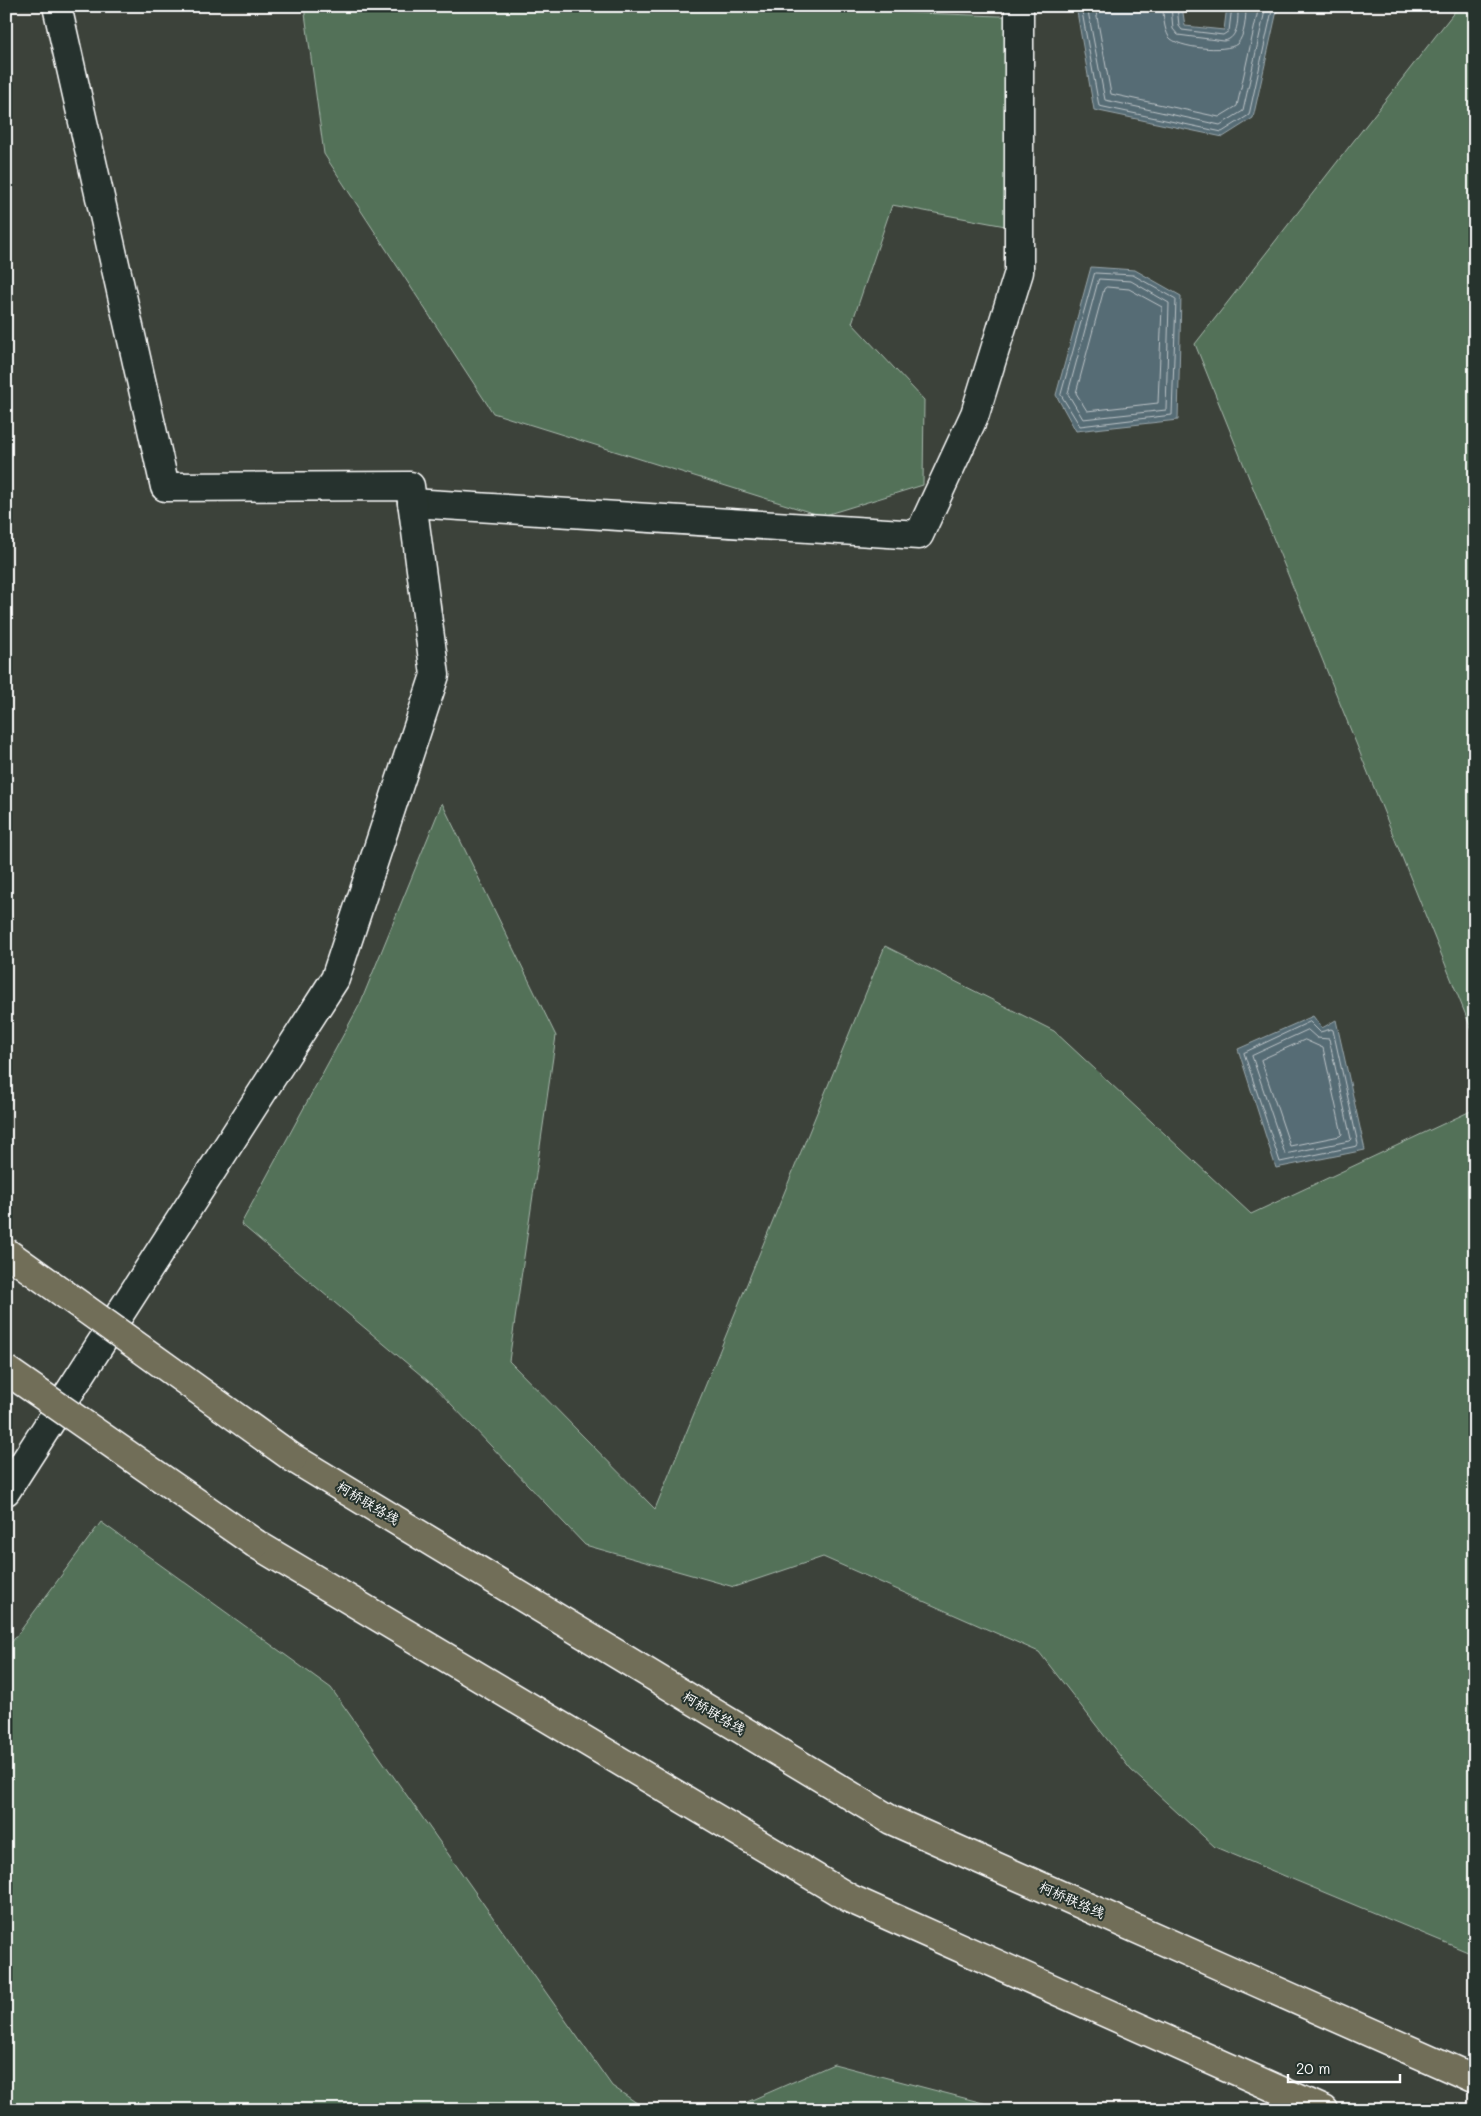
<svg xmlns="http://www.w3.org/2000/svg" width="1481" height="2116" font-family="Mali,'LXGW WenKai TC',sans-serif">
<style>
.green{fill:#527159;stroke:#a8b8ac}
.water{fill:#576c75;stroke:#9aa7ac}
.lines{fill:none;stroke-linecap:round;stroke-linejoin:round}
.shore{stroke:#bcc4c8;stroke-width:1}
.minor-casing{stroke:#fff;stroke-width:31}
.motorway-casing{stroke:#fff;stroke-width:31}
.minor{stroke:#26332d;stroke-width:28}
.motorway{stroke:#716e59;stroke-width:28}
.motorway-bridge-casing{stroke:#fff;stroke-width:31;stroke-linecap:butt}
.motorway-bridge{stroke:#716e59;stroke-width:28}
.labels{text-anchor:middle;stroke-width:4;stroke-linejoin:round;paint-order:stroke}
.street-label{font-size:14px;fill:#fff;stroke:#26332d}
</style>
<rect width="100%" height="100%" fill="#3c423a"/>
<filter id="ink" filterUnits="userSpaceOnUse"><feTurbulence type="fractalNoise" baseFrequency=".02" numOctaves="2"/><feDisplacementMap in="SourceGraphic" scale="10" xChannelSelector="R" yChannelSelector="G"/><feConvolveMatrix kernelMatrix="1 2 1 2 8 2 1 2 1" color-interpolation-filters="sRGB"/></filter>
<g filter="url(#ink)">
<g class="green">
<polygon points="304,6 890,6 890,12 1027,17 1027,230 892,205 852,323 924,400 923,485 822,516 493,413 324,154"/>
<polygon points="1459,6 1475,6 1475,1038 1195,344"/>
<polygon points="442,803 556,1036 509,1361 655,1509 885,946 1054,1031 1251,1214 1475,1109 1475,1955 1215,1847 1131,1770 1039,1652 823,1557 734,1587 585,1545 434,1386 241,1224 360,1004"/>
<polygon points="101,1522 331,1688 612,2086 647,2110 6,2110 6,1650"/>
<polygon points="834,2064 1010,2110 729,2110"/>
</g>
<g class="water">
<polygon points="1076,6 1182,6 1185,26 1224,30 1227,6 1278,6 1253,118 1223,137 1094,110"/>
<polygon points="1091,267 1135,270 1181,296 1178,420 1076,431 1056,395"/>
<polygon points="1313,1016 1322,1028 1336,1020 1365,1150 1276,1168 1238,1049"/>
</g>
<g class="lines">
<g class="shore">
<polyline points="1081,6 1099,106 1222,132 1249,115 1273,6"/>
<polyline points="1087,6 1105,100 1220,125 1243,111 1266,6"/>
<polyline points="1095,6 1111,94 1219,117 1237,106 1259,6"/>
<path d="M1163,6C1163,15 1164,29 1169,37C1177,48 1226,53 1237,44C1245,36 1246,17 1246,6"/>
<path d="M1171,6L1173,29L1178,35L1224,41C1239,38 1238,19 1238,6"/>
<polyline points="1177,6 1179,26 1182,30 1223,35 1229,31 1232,6"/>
<polygon points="1095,273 1133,275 1176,299 1172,415 1080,426 1061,395"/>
<polygon points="1099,279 1131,281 1169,303 1166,410 1083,419 1068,394"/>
<polygon points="1107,287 1129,289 1162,307 1158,403 1087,411 1076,393 1104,289"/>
<polygon points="1310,1022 1320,1032 1331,1029 1333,1030 1358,1144 1357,1146 1280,1162 1244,1053"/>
<polygon points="1308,1030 1317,1038 1329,1039 1351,1139 1349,1141 1285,1154 1252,1056"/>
<polygon points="1305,1040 1323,1048 1342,1134 1340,1136 1290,1146 1261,1060"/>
</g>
<defs>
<g id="minor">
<polyline points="412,503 919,535 975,414 1019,272 1019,6"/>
<polyline points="6,1491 335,979 435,675 410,486 165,487 57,6"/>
</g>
<g id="motorway">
<polyline points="293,1458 891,1820 1475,2079"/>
<polyline points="256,1544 851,1899 1324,2110"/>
</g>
</defs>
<use href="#minor" class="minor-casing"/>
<use href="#motorway" class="motorway-casing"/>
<use href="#minor" class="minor"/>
<use href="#motorway" class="motorway"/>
<defs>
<g id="motorway-bridge">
<polyline points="6,1252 293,1458"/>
<polyline points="6,1370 256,1544"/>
</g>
</defs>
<use href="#motorway-bridge" class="motorway-bridge-casing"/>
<use href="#motorway-bridge" class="motorway-bridge"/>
</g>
</g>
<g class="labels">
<g class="street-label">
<text transform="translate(368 1503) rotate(31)" y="5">柯桥联络线</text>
<text transform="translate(714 1713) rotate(31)" y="5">柯桥联络线</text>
<text transform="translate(1072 1900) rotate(24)" y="5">柯桥联络线</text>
</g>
</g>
<rect width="1481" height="2116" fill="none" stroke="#26332d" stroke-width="25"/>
<rect x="12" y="12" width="1456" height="2091" fill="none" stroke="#fff" stroke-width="2" filter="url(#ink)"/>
<path d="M1288 2074v8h112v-8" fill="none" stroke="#ffffff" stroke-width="2.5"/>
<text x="1296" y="2074" font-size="15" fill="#ffffff" stroke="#26332d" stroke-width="4" paint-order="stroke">20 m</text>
</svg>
